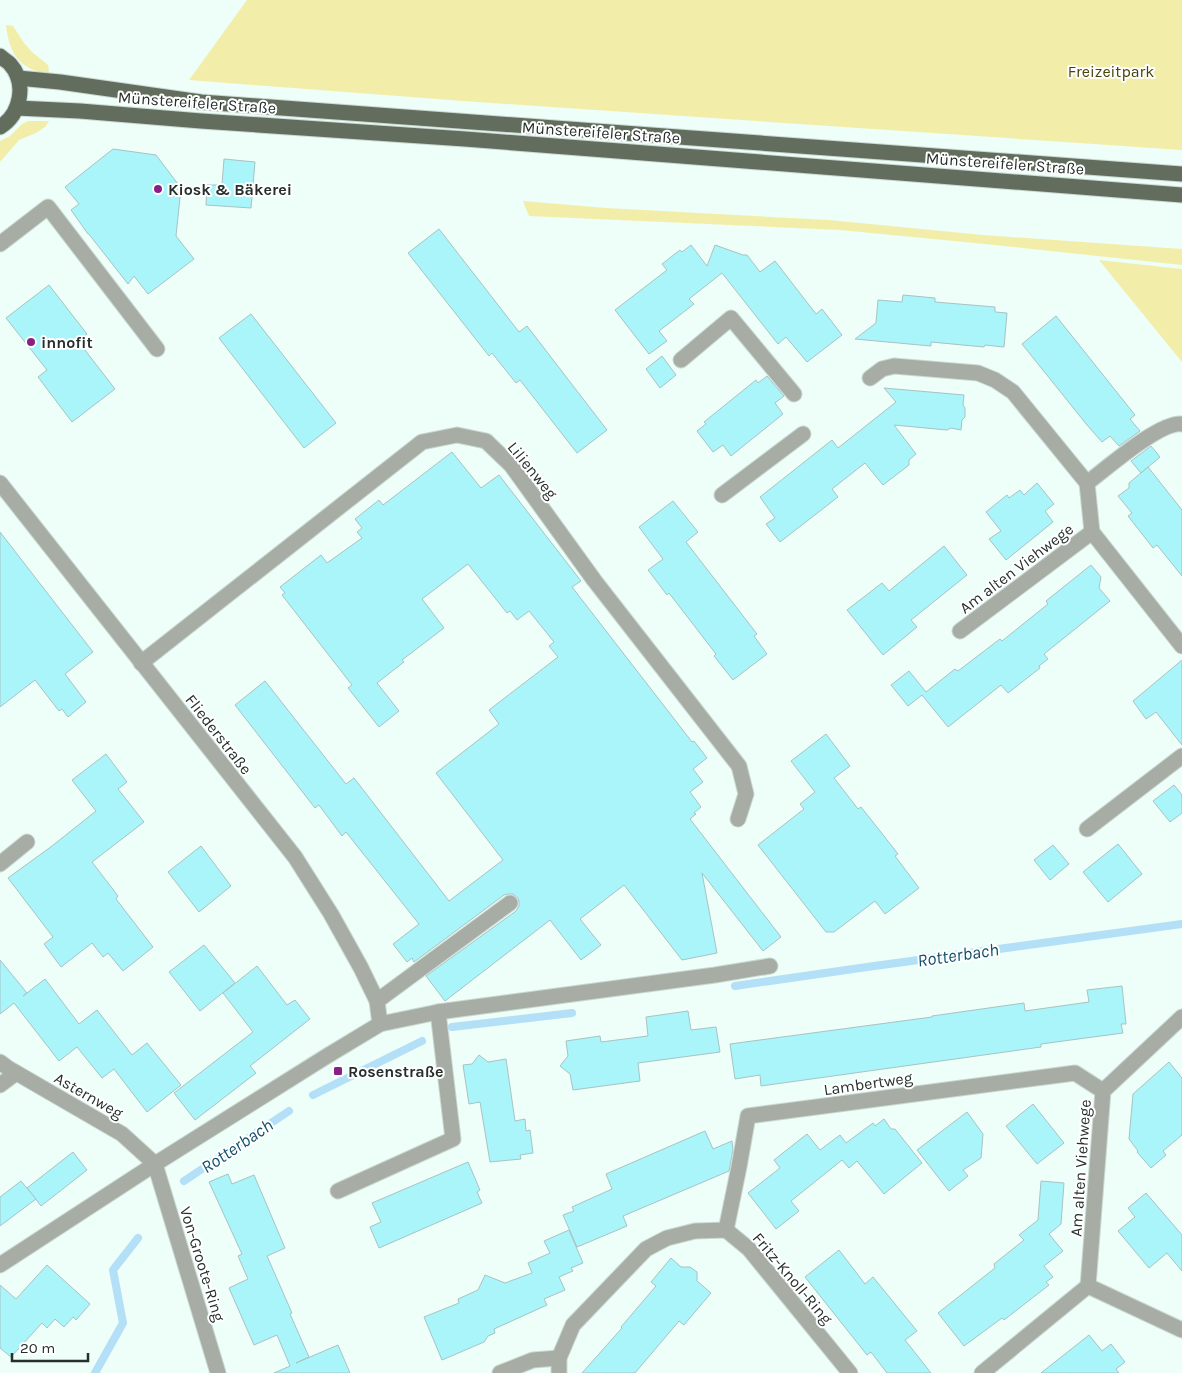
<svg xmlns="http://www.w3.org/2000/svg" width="1182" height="1373" font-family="Karla,sans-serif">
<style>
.green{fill:#f2eeaa}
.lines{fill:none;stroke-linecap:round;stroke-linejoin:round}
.stream{stroke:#b3dff7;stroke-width:8}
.building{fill:#a9f5fa;stroke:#a7c3c5}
.minor-casing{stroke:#cad9d3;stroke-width:17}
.major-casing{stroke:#cad9d3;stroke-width:17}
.minor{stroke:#a7ada4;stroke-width:15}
.major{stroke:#626d5e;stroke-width:15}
.poi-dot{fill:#892087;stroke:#fff;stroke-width:2}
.labels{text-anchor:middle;stroke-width:4;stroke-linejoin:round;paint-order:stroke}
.park-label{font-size:16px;fill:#48440a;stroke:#fff}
.street-label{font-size:16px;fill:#252f2b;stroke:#fff}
.poi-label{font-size:16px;font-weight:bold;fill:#252f2b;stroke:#fff;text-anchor:start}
.water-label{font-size:18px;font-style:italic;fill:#134f6a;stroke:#fff}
</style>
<rect width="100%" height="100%" fill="#eefef8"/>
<g class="green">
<polygon points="247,0 1182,0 1182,150 463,101 189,80"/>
<path d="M6,25L13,26L24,43L32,52L48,65L49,70L48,74C19,69 9,53 6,25Z"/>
<polygon points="28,121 49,121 45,127 36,133 19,140 0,162 0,141 10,136 22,124"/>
<polygon points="523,201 606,208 829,220 983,235 1182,249 1182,265 985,244 840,230 529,216"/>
<polygon points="1099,260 1182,269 1182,362"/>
</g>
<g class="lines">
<g class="stream">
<polyline points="735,986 867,967 1182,924"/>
<polyline points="452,1027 572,1013"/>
<polyline points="313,1095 422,1041"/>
<polyline points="184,1181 289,1111"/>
<polyline points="95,1373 123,1323 113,1270 138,1238"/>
</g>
</g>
<g class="building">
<polygon points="113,149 156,155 181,188 176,236 194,259 148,294 134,276 128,284 88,233 88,234 71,210 79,204 65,187"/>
<polygon points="224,159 255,162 251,208 206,205 207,185 222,185"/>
<polygon points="439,229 519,332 527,326 607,430 577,453 520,380 516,383 492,353 489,356 408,253"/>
<polygon points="691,245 707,266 715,245 743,255 747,255 760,272 775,261 816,314 822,309 842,335 807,362 786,337 778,344 722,273 689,299 694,304 659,331 667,341 649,354 615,310 667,270 662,264 680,250 682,252"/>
<polygon points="49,285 87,334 78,341 115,389 72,422 38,377 47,370 6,318"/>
<polygon points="903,295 935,298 935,302 995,307 995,312 1007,313 1004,347 985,345 984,347 931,342 931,346 855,339 876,323 878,300 902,302"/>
<polygon points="251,314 336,423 304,448 219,338"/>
<polygon points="1056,316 1135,415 1130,419 1140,431 1119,446 1110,436 1102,442 1087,425 1022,344"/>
<polygon points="662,356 676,375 660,388 646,369"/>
<polygon points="767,376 784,396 775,403 783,414 731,456 723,445 713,452 697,431 706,424 704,422 756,380 758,383"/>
<polygon points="884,388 964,395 963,405 965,408 965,417 962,420 961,430 951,428 947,430 894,425 916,454 909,460 909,465 883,485 865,463 832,489 838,497 780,542 766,524 775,518 760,497 832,440 838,448 896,402"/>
<polygon points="1151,446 1160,457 1141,473 1131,461"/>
<polygon points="452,452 481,488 499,475 581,581 572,587 692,742 694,741 707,758 693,769 703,782 690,792 701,807 694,813 696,814 690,819 781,937 763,951 702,873 717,953 682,960 624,885 580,919 601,945 581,960 550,920 445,1001 426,976 516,911 519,906 519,902 518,898 513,894 508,894 504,895 414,962 412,958 407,962 393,944 419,924 346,832 342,836 319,805 315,808 235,705 265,681 346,784 354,778 449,901 503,860 436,773 499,724 489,710 558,657 549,646 554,642 529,611 517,620 510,611 507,613 468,564 422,599 444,628 402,660 404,662 377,683 399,711 379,727 348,688 352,685 282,595 285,593 280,587 321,555 327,563 362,538 357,532 362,528 355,519 379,500 383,505"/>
<polygon points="1148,467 1182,510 1182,576 1157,545 1153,548 1128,516 1132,513 1118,496 1129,488 1129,483"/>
<polygon points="1037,483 1054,504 1045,511 1053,522 1006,560 989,539 1001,531 986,512 1007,495 1009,498 1020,490 1024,495"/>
<polygon points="673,501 698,532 686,542 757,634 754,636 767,654 733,680 714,656 716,654 669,593 667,595 648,570 663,559 639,527"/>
<polygon points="0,532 93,652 65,674 86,702 68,717 62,709 59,711 35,680 0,707"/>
<polygon points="944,546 967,575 911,620 917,627 883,655 847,610 882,583 889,591"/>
<polygon points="1091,565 1101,577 1099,588 1110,601 1044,654 1048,659 1039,666 1040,668 1008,693 1001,685 948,727 922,695 908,706 891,685 909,671 926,692 955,669 958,671 1000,639 1002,641 1048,604 1046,601"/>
<polygon points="1182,660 1182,745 1156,712 1146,719 1133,701"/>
<polygon points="826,734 850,766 834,778 858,809 861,807 880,831 898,854 895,856 919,888 885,914 875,901 834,932 826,932 758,845 804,809 800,804 815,792 791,761"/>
<polygon points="106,754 127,782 118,789 144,822 92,862 118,896 116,899 153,947 123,971 108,953 103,957 92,943 61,967 44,944 53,937 8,878 52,846 96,811 72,780"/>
<polygon points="1174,785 1182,795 1182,813 1170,822 1153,801"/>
<polygon points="1118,844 1142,874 1108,902 1083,872"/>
<polygon points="1053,845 1069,864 1050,880 1034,860"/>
<polygon points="201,846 231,886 199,912 168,872"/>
<polygon points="204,945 235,983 200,1011 169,972"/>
<polygon points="0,960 27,993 23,996 45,979 79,1024 97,1010 132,1055 147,1043 181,1085 147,1112 114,1069 102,1078 77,1047 59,1061 14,1003 0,1014"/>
<polygon points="257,966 287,1005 295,1000 310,1019 250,1066 256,1073 195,1120 174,1093 253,1032 223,993"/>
<polygon points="1122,986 1126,1024 1121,1024 1123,1033 1041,1044 1041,1047 761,1086 760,1075 735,1079 730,1044 932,1017 932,1016 1024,1003 1025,1011 1089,1002 1087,990"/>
<polygon points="688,1011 691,1030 716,1027 720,1052 638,1063 640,1081 573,1090 570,1074 560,1066 568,1056 566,1041 600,1036 601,1042 648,1036 646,1017"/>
<polygon points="479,1055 488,1062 506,1059 515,1121 525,1119 526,1131 530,1130 533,1153 520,1155 521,1159 490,1162 480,1102 469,1104 463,1065 472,1064"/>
<polygon points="1169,1062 1182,1078 1182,1135 1163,1151 1166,1155 1151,1168 1137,1152 1138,1151 1129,1139 1133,1094"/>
<polygon points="1033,1104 1064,1143 1037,1164 1006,1126"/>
<polygon points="967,1112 983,1134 981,1158 963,1170 968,1176 949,1191 917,1150"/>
<polygon points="884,1119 891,1129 895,1129 922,1163 884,1194 857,1161 849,1168 842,1160 791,1201 799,1211 776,1229 748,1193 780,1168 774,1160 807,1134 820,1150 840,1135 846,1143 873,1123 875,1126"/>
<polygon points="705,1131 713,1149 732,1141 733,1150 729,1171 623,1216 627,1226 577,1247 563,1215 574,1211 572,1207 612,1189 606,1174"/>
<polygon points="73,1152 87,1170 41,1206 27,1188"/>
<polygon points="468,1162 480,1190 477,1192 482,1203 379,1248 370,1227 381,1222 372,1203"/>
<polygon points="228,1174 232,1184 254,1175 285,1248 267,1256 292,1313 290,1314 309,1357 296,1363 338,1345 350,1373 274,1373 290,1366 277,1335 254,1345 229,1288 248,1279 238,1256 242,1254 209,1182"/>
<polygon points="21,1181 36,1199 0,1226 0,1197"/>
<polygon points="1041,1181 1064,1183 1061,1224 1049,1234 1063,1251 1044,1266 1053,1277 1046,1282 1049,1285 1004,1320 1002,1318 964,1346 938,1313 995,1268 994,1264 1024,1240 1019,1235 1038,1220"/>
<polygon points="1146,1193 1182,1235 1182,1271 1167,1253 1149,1268 1118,1231 1135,1217 1128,1208"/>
<polygon points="569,1230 583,1263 571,1268 573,1271 559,1277 565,1290 544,1299 547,1305 494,1329 495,1333 488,1336 484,1342 442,1360 424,1317 459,1303 458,1299 478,1290 485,1275 505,1283 532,1273 528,1263 550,1253 544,1241"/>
<polygon points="839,1250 865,1284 873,1277 917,1331 905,1340 931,1373 887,1373 871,1352 867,1355 805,1277"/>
<polygon points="671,1258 681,1267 690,1267 697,1272 697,1281 711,1293 684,1325 679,1321 635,1373 582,1373 622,1328 621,1327 656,1286 651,1282"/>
<polygon points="47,1265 90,1304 76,1320 73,1317 64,1327 55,1319 47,1328 42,1323 11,1357 0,1348 0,1285 16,1299"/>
<polygon points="1089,1335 1102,1351 1111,1344 1125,1362 1116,1369 1119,1373 1041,1373"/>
</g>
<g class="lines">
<defs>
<g id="minor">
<polyline points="0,244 48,207 157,349"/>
<polyline points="681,360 731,318 794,394"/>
<polyline points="870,378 882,369 894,366 978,373 995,380 1013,392 1087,483 1092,532 1182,646"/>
<polyline points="0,483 295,857 331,914 361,968 377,1001 380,1024"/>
<path d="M1087,483C1106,469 1160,421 1182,424"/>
<polyline points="722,495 803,434"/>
<polyline points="960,631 1092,532"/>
<polyline points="141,663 422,442 457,435 486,441 511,465 594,580 739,766 746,794 738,819"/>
<polyline points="1087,829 1182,756"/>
<polyline points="0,864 27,842"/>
<polyline points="377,1001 510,903"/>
<polyline points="0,1062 8,1068 122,1134 155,1164 218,1373"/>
<polyline points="0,1085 16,1073"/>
<polyline points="338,1191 453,1139 438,1012"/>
<polyline points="726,1230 739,1167 748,1116 1075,1073 1103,1091"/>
<polyline points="0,1265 155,1164 327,1056 380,1024 438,1012 715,975 770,966"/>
<polyline points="1088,1286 1103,1091 1182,1017"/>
<polyline points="1088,1286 1182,1330"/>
<polyline points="500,1373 533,1360 559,1358"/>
<polyline points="559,1373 559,1358 573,1325 646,1249 667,1238 695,1231 726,1230 749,1249 850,1373"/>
<polyline points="982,1373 1088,1286"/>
</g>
<g id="major">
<path d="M0,56C3,59 7,61 10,64C27,83 21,114 0,127"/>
<polyline points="18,78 60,82 201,102 1182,174"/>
<polyline points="17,108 80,111 201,121 465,139 1182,195"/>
</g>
</defs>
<use href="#minor" class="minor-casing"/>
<use href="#major" class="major-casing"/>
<use href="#minor" class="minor"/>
<use href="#major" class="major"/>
</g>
<g class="poi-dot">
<circle cx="158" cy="189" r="5"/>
<circle cx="31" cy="342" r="5"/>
<rect x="333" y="1066" width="10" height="10" rx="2.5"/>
</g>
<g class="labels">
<g class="park-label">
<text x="1111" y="77">Freizeitpark</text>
</g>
<g class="street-label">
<text transform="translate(197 102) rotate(4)" y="6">Münstereifeler Straße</text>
<text transform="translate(601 132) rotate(4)" y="6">Münstereifeler Straße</text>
<text transform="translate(1005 163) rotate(4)" y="6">Münstereifeler Straße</text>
<text transform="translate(533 470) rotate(51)" y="6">Lilienweg</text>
<text transform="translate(1016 568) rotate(-37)" y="6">Am alten Viehwege</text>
<text transform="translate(219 734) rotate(52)" y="6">Fliederstraße</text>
<text transform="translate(868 1083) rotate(-8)" y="6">Lambertweg</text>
<text transform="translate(89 1095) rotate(30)" y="6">Asternweg</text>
<text transform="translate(1080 1168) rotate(-86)" y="6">Am alten Viehwege</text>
<text transform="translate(203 1264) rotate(73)" y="6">Von-Groote-Ring</text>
<text transform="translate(793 1278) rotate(50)" y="6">Fritz-Knoll-Ring</text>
</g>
<g class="poi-label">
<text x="168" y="195">Kiosk &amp; Bäkerei</text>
<text x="41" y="348">innofit</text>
<text x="348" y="1077">Rosenstraße</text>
</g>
<g class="water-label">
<text transform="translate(958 955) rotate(-8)" y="6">Rotterbach</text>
<text transform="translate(237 1146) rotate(-34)" y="6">Rotterbach</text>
</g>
</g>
<path d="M12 1353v8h76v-8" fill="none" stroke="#252f2b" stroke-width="2.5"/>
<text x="20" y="1353" font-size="15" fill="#252f2b" stroke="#ffffff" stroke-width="4" paint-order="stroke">20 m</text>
</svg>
